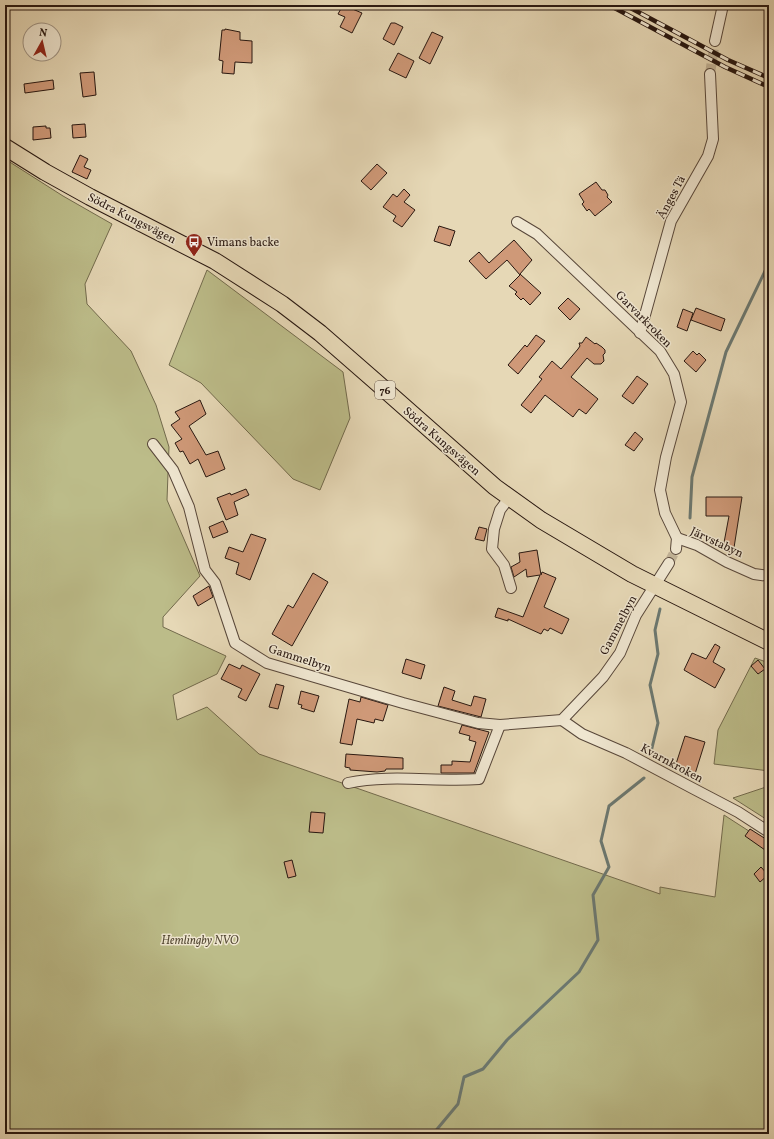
<svg xmlns="http://www.w3.org/2000/svg" width="774" height="1139" font-family="Vollkorn,serif">
<style>
.green{fill:#bcbc89;stroke:#726a4c}
.lines{fill:none;stroke-linecap:round;stroke-linejoin:round}
.stream{stroke:#6b7871;stroke-width:3}
.building{fill:#cf9978;stroke:#281710}
.street-tunnel{stroke:#c0b195;stroke-width:10;stroke-dasharray:10 5;stroke-linecap:butt}
.street-casing{stroke:#58473a;stroke-width:12}
.primary-casing{stroke:#281710;stroke-width:18}
.street{stroke:#efe6d0;stroke-width:10}
.primary{stroke:#e6d8b6;stroke-width:16}
.rail-casing{stroke:#281710;stroke-width:4.5}
.rail{stroke:#efe6d0;stroke-width:3;stroke-dasharray:9;stroke-linecap:butt}
.labels{text-anchor:middle;stroke-width:3;stroke-linejoin:round;paint-order:stroke}
.shield{fill:#efe6d0;stroke:#64554a;stroke-width:1}
.shield-label{font-size:11px;font-weight:bold;fill:#281710}
.street-label{font-size:12px;fill:#281710;stroke:#efe6d0}
.poi-label{font-size:12px;fill:#281710;stroke:#efe6d0;text-anchor:start}
.park-label{font-size:12px;font-style:italic;fill:#544934;stroke:#efe6d0}
</style>
<rect width="100%" height="100%" fill="#e6d8b6"/>
<filter id="stains"><feTurbulence type="fractalNoise" baseFrequency=".005" numOctaves="4"/><feColorMatrix values="0 0 0 0 .2 0 0 0 0 .09 0 0 0 0 .02 0 0 0 .5 -.17"/></filter>
<radialGradient id="worn" r=".72"><stop offset=".6" stop-color="#630" stop-opacity="0"/><stop offset="1" stop-color="#630" stop-opacity=".3"/></radialGradient>
<g class="green">
<polygon points="5,159 63,196 112,224 85,284 87,304 131,351 156,405 169,447 167,500 200,576 163,617 163,627 226,656 217,674 173,695 177,720 207,707 259,754 660,894 660,887 715,897 724,815 769,844 769,1134 5,1134"/>
<polygon points="207,270 343,372 350,418 320,490 293,479 201,383 169,365"/>
<polygon points="755,658 769,663 769,771 714,764 718,730"/>
<polygon points="769,774 769,821 733,798 766,787"/>
</g>
<g class="lines">
<g class="stream">
<polyline points="690,518 692,477 726,352 766,269 769,265"/>
<polyline points="651,752 658,723 650,685 658,654 655,630 660,609"/>
<polyline points="433,1134 458,1104 464,1077 483,1069 507,1040 579,972 598,940 593,895 609,867 601,841 609,806 644,778"/>
</g>
</g>
<g class="building">
<polygon points="343,5 362,13 352,33 340,27 345,17 338,14"/>
<polygon points="391,23 395,23 403,27 394,45 383,39"/>
<polygon points="225,29 240,32 240,40 252,41 252,63 235,62 234,74 222,73 223,61 219,60 222,30 225,30"/>
<polygon points="432,32 443,37 430,64 419,58"/>
<polygon points="398,53 414,61 406,78 389,70"/>
<polygon points="94,72 96,95 83,97 80,73"/>
<polygon points="53,80 54,89 25,93 24,84"/>
<polygon points="85,124 86,137 73,138 72,125"/>
<polygon points="46,126 46,128 50,128 51,138 33,140 33,127"/>
<polygon points="80,155 88,159 84,167 91,170 87,179 72,172"/>
<polygon points="377,164 387,173 371,190 361,181"/>
<polygon points="596,182 602,190 605,190 608,195 607,197 612,202 595,216 589,209 587,211 582,204 584,202 579,194"/>
<polygon points="404,189 410,195 404,202 415,210 402,227 393,221 396,216 383,207 393,194 397,197"/>
<polygon points="439,226 455,231 450,246 434,241"/>
<polygon points="514,240 532,260 520,274 541,293 530,305 523,298 521,300 515,294 517,292 509,286 520,275 507,260 486,279 469,261 479,252 489,263"/>
<polygon points="568,298 580,309 570,320 558,308"/>
<polygon points="696,308 725,319 721,331 691,320"/>
<polygon points="683,309 693,313 687,331 677,327"/>
<polygon points="536,335 545,341 518,374 508,365 525,345 527,347"/>
<polygon points="586,337 595,344 596,343 602,347 605,350 605,353 603,355 604,361 601,364 594,364 587,358 571,377 598,399 586,414 579,409 573,417 545,395 531,413 521,405 542,379 539,377 552,361 561,369 578,349 580,346 579,343 582,343"/>
<polygon points="693,351 697,355 699,353 706,360 696,372 684,361"/>
<polygon points="637,376 648,384 633,404 622,396"/>
<polygon points="200,400 206,414 189,426 206,455 218,451 225,469 206,477 198,459 190,464 183,451 180,452 175,443 182,439 171,425 180,419 175,412"/>
<polygon points="635,432 643,439 634,451 625,445"/>
<polygon points="246,489 249,495 234,502 238,515 226,520 217,498 230,493 231,495"/>
<polygon points="706,497 742,497 733,554 723,548 729,516 706,516"/>
<polygon points="223,521 228,532 213,538 209,527"/>
<polygon points="479,527 487,529 484,541 475,539"/>
<polygon points="251,534 266,539 250,580 236,574 239,563 225,558 229,547 243,552"/>
<polygon points="537,550 541,575 542,572 556,578 544,607 569,619 562,634 550,628 548,631 544,629 541,634 508,619 508,621 495,617 498,608 523,617 540,575 527,577 526,569 514,577 511,567 520,562 519,553"/>
<polygon points="313,573 328,582 292,646 272,634 288,605 293,608"/>
<polygon points="209,586 213,597 198,606 193,596"/>
<polygon points="715,644 720,647 713,662 725,669 715,688 684,670 692,653 706,659"/>
<polygon points="406,659 425,665 421,679 402,673"/>
<polygon points="758,660 765,669 758,674 751,666"/>
<polygon points="229,664 240,669 242,665 260,674 246,701 238,697 242,689 221,679"/>
<polygon points="276,684 284,686 278,709 269,707"/>
<polygon points="444,687 455,691 452,700 471,706 474,696 486,699 481,717 438,706"/>
<polygon points="301,691 319,696 314,712 301,708 302,705 298,704"/>
<polygon points="361,697 388,705 383,721 375,719 374,723 357,719 352,745 340,743 349,699 360,702"/>
<polygon points="462,725 489,732 474,773 441,773 441,765 452,765 452,761 470,762 476,742 469,740 470,736 459,733"/>
<polygon points="685,736 705,742 695,774 675,767"/>
<polygon points="346,754 403,758 403,769 386,769 385,771 377,772 350,770 350,768 345,767"/>
<polygon points="311,812 325,813 323,833 309,832"/>
<polygon points="750,829 769,841 769,845 765,850 745,836"/>
<polygon points="292,860 296,876 288,878 284,862"/>
<polygon points="761,867 768,875 760,882 754,874"/>
</g>
<g class="lines">
<g class="street-tunnel">
<polyline points="710,74 715,41"/>
<polyline points="669,563 676,549"/>
</g>
<defs>
<g id="street">
<polyline points="715,41 723,5"/>
<polyline points="517,222 537,234 660,351 674,374 681,402 666,457 660,490 665,513 677,538"/>
<polyline points="640,333 671,221 708,156 713,139 710,74"/>
<polyline points="153,444 173,470 189,507 205,570 215,583 235,643 267,663 403,703 478,723 500,725 562,720 603,677 620,653 636,615 669,563"/>
<polyline points="509,498 500,510 494,529 492,549 504,565 511,588"/>
<polyline points="677,538 697,545 727,562 754,574 769,576"/>
<polyline points="676,549 677,538"/>
<polyline points="562,720 582,734 626,753 694,789 738,812 769,832"/>
<path d="M348,783C390,774 436,782 479,779L500,725"/>
</g>
<polyline id="primary" points="5,147 45,172 90,197 215,261 282,304 320,333 375,381 495,487 541,520 632,574 769,642"/>
</defs>
<use href="#street" class="street-casing"/>
<use href="#primary" class="primary-casing"/>
<use href="#street" class="street"/>
<use href="#primary" class="primary"/>
<defs>
<g id="rail">
<polyline points="609,5 725,67 769,87"/>
<polyline points="625,5 728,60 769,78"/>
</g>
</defs>
<use href="#rail" class="rail-casing"/>
<use href="#rail" class="rail"/>
</g>
<defs>
<symbol id="bus-pin" viewBox="-11 -11 22 30"><path d="M0 17L-7.5 6A9.5 9.5 0 1 1 7.5 6Z" fill="#8f2418" stroke="#efe6d0"/><path d="M-5-6H5V4H4V6H2V4H-2V6H-4V4H-5ZM-3.5-4V0h7V-4ZM-3.5 1.2v1.5H-2V1.2ZM2 1.2v1.5H3.5V1.2Z" fill="#fff"/></symbol>
</defs>
<g fill-rule="evenodd">
<use href="#bus-pin" x="184" y="232" width="20" height="27"/>
</g>
<g class="labels">
<rect class="shield" x="375" y="381" width="20" height="18" rx="3"/>
<g class="shield-label">
<text x="385" y="394">76</text>
</g>
<g class="street-label">
<text transform="translate(671 197) rotate(-62)" y="4">Änges Tä</text>
<text transform="translate(132 218) rotate(27)" y="4">Södra Kungsvägen</text>
<text transform="translate(644 319) rotate(45)" y="4">Garvarkroken</text>
<text transform="translate(442 441) rotate(41)" y="4">Södra Kungsvägen</text>
<text transform="translate(717 542) rotate(25)" y="4">Järvstabyn</text>
<text transform="translate(618 625) rotate(-62)" y="4">Gammelbyn</text>
<text transform="translate(300 658) rotate(18)" y="4">Gammelbyn</text>
<text transform="translate(672 763) rotate(28)" y="4">Kvarnkroken</text>
</g>
<g class="poi-label">
<text x="207" y="246">Vimans backe</text>
</g>
<g class="park-label">
<text x="200" y="944">Hemlingby NVO</text>
</g>
</g>
<rect width="774" height="1139" fill="none" stroke="#e6d8b6" stroke-width="20"/>
<rect x="6" y="6" width="762" height="1127" fill="none" stroke="#281710" stroke-width="2"/>
<rect x="10" y="10" width="754" height="1119" fill="none" stroke="#281710"/>
<g transform="translate(42 42) rotate(8)"><circle r="19" fill="#efe6d0" stroke="#9f9383"/>
<path d="M0-3L7 15L0 10L-7 15Z" fill="#8f2418"/>
<text y="-6" font-size="11" font-weight="bold" text-anchor="middle" fill="#281710">N</text>
</g>
<rect width="100%" height="100%" filter="url(#stains)"/>
<rect width="100%" height="100%" fill="url(#worn)"/>
</svg>
